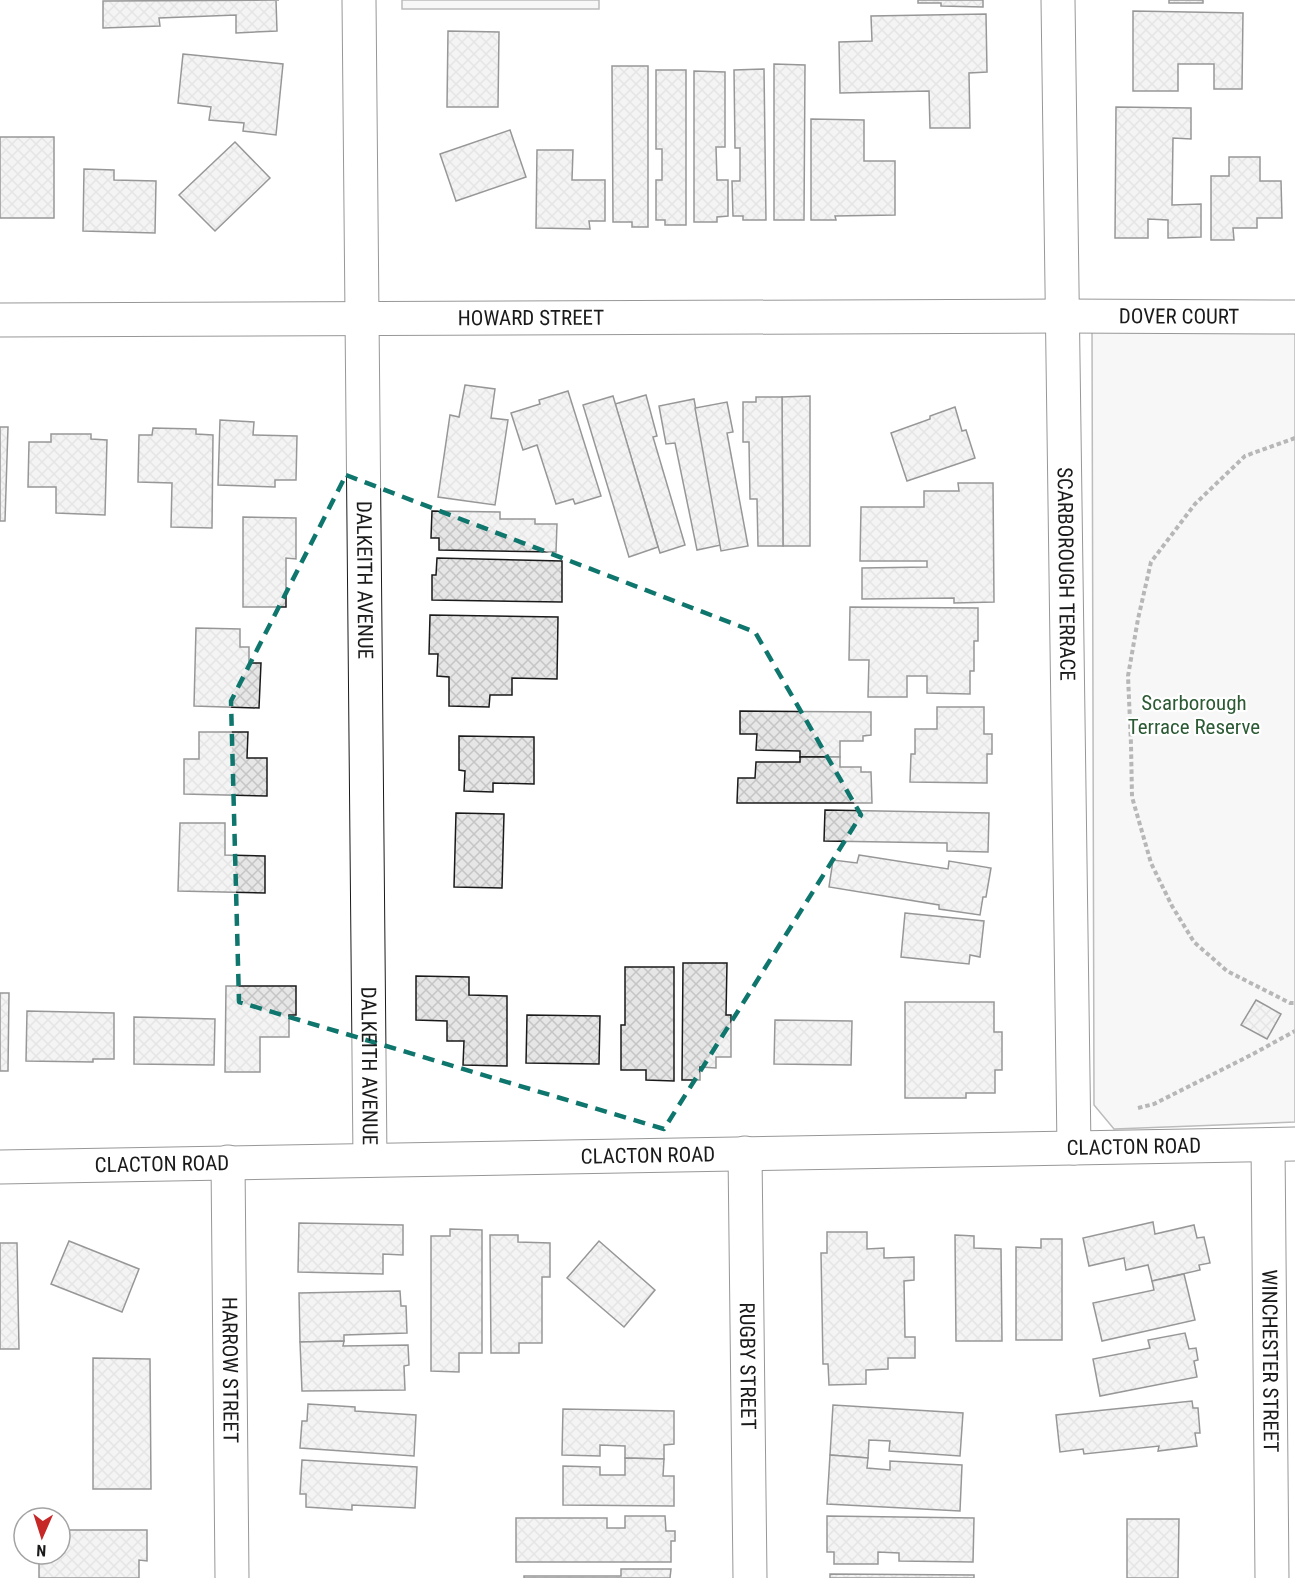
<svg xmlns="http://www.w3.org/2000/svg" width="1295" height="1578" viewBox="0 0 1295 1578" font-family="'Roboto Condensed',sans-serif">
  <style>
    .built { fill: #ededed; stroke: #6a6a6a; stroke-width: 1.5 }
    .building { fill: url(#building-cross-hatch); stroke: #1a1a1a; stroke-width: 1.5 }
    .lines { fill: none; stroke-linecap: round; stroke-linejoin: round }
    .street-casing { stroke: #1a1a1a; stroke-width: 35 }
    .path { stroke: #5f5f5f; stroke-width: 4; stroke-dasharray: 4.5 3; stroke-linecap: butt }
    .street { stroke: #fff; stroke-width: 33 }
    .marked { fill: none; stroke: #0f766e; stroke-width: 4.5; stroke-dasharray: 12 8; stroke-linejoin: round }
    .labels { text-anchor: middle; stroke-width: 4.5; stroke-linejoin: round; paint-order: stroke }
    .street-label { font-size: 21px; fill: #1a1a1a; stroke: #fff }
    .park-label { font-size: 21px; fill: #2b5a34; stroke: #fff }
  </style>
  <defs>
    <pattern id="building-cross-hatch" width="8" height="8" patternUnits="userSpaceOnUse" patternTransform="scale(1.5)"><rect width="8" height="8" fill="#e6e6e6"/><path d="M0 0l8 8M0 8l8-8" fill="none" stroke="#c5c5c5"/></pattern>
  </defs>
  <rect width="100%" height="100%" fill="#fff"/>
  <!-- built -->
  <g class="built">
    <rect x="402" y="0" width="197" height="9"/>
    <path d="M1092,325H1295V1122L1114,1129L1094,1105Z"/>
  </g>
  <!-- building -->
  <g class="building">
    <path d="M276,0L277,31L236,33V15L159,18L160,26L103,28V1L279,0Z"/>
    <path d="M918,0H983V7L941,6V3H918Z"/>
    <rect x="1169" y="0" width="34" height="3"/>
    <path d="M1133,11L1243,13L1242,89H1214V64H1178V91H1133Z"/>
    <path d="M986,14L987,72L969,73L970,128H930L929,91L840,93L839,42L872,41L871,16Z"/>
    <path d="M448,31L499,32L498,107H447Z"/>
    <path d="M183,54L283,64L276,135L243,131L244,123L209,120L211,107L178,103Z"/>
    <path d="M774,64L805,65L804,220H774Z"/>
    <path d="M612,66H648V227H632V222H613Z"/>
    <path d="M764,69L766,220H743V216H733L732,181H740V148H735L734,70Z"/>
    <path d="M656,70H686V225H665V220H656V180H662V149H656Z"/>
    <path d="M694,71L725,72V147H716L717,180H728V216L717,217V222H694Z"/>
    <path d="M1116,107L1191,108V139L1173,138L1172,205L1201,204V237L1168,238V220L1148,219V238H1115Z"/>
    <path d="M811,119L864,120V161H895V215L835,216L836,220H811Z"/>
    <path d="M510,130L526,177L456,201L440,154Z"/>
    <rect x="0" y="137" width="54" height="81"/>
    <path d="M235,142L270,178L215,231L179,195Z"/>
    <path d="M537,150H573L572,180H605V221H589L590,229L536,228Z"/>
    <path d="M1229,157H1260V181H1281L1282,218H1257V228H1233L1234,240H1211V176H1229Z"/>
    <path d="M84,169L114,170V180L156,181L155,233L83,231Z"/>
    <path d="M465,385L495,389L491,418L508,420L495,505L438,497L450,415L459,417Z"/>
    <path d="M568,391L601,496L575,504L573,499L556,504L537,445L523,450L511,413L540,404L539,400Z"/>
    <path d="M646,395L657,436L653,437L685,545L660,553L615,404Z"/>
    <path d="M613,396L658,547L629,557L583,405Z"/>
    <path d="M810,396V546H783L782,397Z"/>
    <path d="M756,397H782L783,546H758L757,499H750L749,442H743V402H756Z"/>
    <path d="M694,399L721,545L697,550L675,443L666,444L659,406Z"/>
    <path d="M727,402L733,432L727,433L748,546L721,551L695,408Z"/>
    <path d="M955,407L962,431L966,430L975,458L907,481L891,433L930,419V416Z"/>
    <path d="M220,420L254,422L253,435L297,436L296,480H275V487L218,485Z"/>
    <path d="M0,427H8L5,521H0Z"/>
    <path d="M153,428L196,429V434L213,435L212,528L171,527L172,483L138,482L139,435H152Z"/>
    <path d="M51,434H91V439L107,440L105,515L56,513V487H28L29,442H51Z"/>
    <path d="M958,483H993L994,602L954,603V598L862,599V568L927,567V561H860L861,507H924V491H959Z"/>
    <path d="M432,511L500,512V519H535V524H557L556,552L439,550V538H431Z"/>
    <path d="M243,517L296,518V559L286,558V607H243Z"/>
    <path d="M437,558L562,561V602L432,600V575H436Z"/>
    <path d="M850,607L978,608V641H974V671H970V694L927,693V676H907V697H868L869,660H849Z"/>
    <path d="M430,615L558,617L557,679L512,678V695H490L489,707L449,706V677L437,676L438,654H429Z"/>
    <path d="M196,628L240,629V647H249V663H261L259,708L194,706Z"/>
    <path d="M937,707H984V734H992V754H987V783L910,782L911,754H915V729H937Z"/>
    <path d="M740,711L871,712V735L863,736V741H840V757H800V751L756,750L757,734H740Z"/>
    <path d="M199,732H248L247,758H267V796L184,794V759H199Z"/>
    <path d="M459,736L534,737V784L493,783V792L464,791L465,771L459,770Z"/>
    <path d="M800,757H840V767H861V772H871L872,803H737L738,778H755L756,762H800Z"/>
    <path d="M825,810L989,813L988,852L947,851V843L824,841Z"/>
    <path d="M456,813L504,814L502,888L454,887Z"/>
    <path d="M180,823H225V855L265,856V893L178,891Z"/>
    <path d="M859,855L948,869L949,861L991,868L986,897H983L980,915L939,909V905L829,887L833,860L857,863Z"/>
    <path d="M905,913L984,921L980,957L970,955L969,964L901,957Z"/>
    <path d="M683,963H727L726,1015H731V1057H716V1068L700,1067V1080H682Z"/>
    <path d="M625,967H674V1081L646,1080V1070H621V1025H625Z"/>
    <path d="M416,976L469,977V995L507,996V1066L463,1065L464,1041H447V1021L416,1020Z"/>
    <path d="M226,986H296V1015H289V1037H260V1072H225Z"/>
    <path d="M0,993H9L8,1071H0Z"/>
    <path d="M1256,1000L1281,1014L1267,1039L1241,1025Z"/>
    <path d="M905,1002H994V1032H1002V1070H995V1093H966V1098H905Z"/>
    <path d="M27,1011L114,1013V1059H93V1062L26,1061Z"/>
    <path d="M527,1015L600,1016L599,1064L526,1063Z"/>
    <path d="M134,1017L215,1019L214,1065L134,1064Z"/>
    <path d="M775,1020L852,1021L851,1065L774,1064Z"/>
    <path d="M1153,1222L1155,1234L1194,1225L1197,1238L1204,1237L1210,1263L1199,1265L1200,1270L1152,1281L1148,1265L1126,1270L1124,1258L1089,1266L1083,1238Z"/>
    <path d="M299,1223L403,1225V1255L383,1254V1274L298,1272Z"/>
    <path d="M450,1229L482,1230V1353H459V1372L431,1371V1236H450Z"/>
    <path d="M827,1232H867V1249L884,1248V1258L914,1257V1280L904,1281L905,1337H915V1358H888V1369L866,1370V1384L829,1385L828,1364H823L821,1253H827Z"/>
    <path d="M490,1235H518V1242L550,1243V1277H542V1343H519V1353H491Z"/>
    <path d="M955,1235L974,1236V1248L1001,1249L1002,1341H956Z"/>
    <path d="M1041,1239H1062V1340H1016V1247L1041,1248Z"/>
    <path d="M69,1241L139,1269L122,1312L51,1284Z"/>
    <path d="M599,1241L655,1290L624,1327L567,1278Z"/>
    <path d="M0,1243H17L19,1349H0Z"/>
    <path d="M1184,1274L1195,1320L1102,1341L1093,1303L1154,1290L1152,1281Z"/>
    <path d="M400,1291L401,1306H406L407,1333L344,1335V1341L300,1342L299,1293Z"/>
    <path d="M1185,1333L1189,1349L1196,1348L1198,1360L1194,1361L1197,1377L1100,1396L1093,1359L1150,1348L1148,1340Z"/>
    <path d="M344,1341L343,1346L408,1345L409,1365L404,1366L405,1390L302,1391L300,1342Z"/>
    <path d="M93,1358L150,1359L151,1489H93Z"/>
    <path d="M1192,1401L1193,1408H1198L1200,1433H1195L1197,1446L1158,1451L1159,1446L1084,1454L1083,1449L1060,1452L1056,1415Z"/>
    <path d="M308,1404L355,1407V1411L416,1415L414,1456L300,1448L302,1421H307Z"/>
    <path d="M833,1405L963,1413L960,1456L889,1451L890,1441L869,1440L868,1458L830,1455Z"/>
    <path d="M563,1409L674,1411V1444L664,1445V1459L625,1458V1446L600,1445V1456L562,1455Z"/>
    <path d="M830,1455L868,1458L867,1468L890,1470V1461L962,1465L960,1511L827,1504Z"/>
    <path d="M625,1458L664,1459L663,1476H674V1506L563,1505V1466L600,1467V1475H625Z"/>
    <path d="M302,1460L417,1467L415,1508L352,1505V1510L306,1507V1494H300Z"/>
    <path d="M625,1516H665L666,1531H675V1541H671V1562H516V1518H607V1528H625Z"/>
    <path d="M827,1516L974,1518L973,1562L899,1561V1553L878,1552V1564H834V1552H827Z"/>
    <path d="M1127,1519H1179L1178,1578H1127Z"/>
    <path d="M60,1530H147V1561L139,1560V1578H39V1554H60Z"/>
    <path d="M621,1569H671L670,1578H524V1576H621Z"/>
    <path d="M830,1574L974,1575V1578H830Z"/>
  </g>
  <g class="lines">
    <defs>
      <g id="street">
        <path id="s1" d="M359,0L370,1160"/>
        <path id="s2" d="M1058,0L1074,1148"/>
        <path id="s3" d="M0,320L1062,316L1295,317"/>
        <path id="s4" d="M1268,1145L1272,1578"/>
        <path id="s5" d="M745,1153L750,1578"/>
        <path id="s6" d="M228,1162L232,1578"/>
        <path id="s7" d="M0,1167L1295,1144"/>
      </g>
    </defs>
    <!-- street casing -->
    <use href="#street" class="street-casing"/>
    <!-- path -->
    <g class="path">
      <path d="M1295,438L1245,456L1195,504L1151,562L1138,619L1128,676L1131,744L1132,797L1151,863L1172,906L1194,942L1227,971L1290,1003H1295"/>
      <path d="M1138,1108L1154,1104L1251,1055L1295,1031"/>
    </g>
    <!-- street -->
    <use href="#street" class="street"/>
  </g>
  <!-- marked area -->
  <path d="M0 0H1295V1578H0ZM346,475L755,632L861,815L664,1129L239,1002L231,701Z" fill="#fff" fill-opacity=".55" fill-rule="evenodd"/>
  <path class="marked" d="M346,475L755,632L861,815L664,1129L239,1002L231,701Z"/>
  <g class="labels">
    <!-- street labels -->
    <g class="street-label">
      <text dy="7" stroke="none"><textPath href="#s3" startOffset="1179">DOVER COURT</textPath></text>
      <text dy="7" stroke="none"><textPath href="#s3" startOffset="531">HOWARD STREET</textPath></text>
      <text dy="7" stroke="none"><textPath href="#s2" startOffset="574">SCARBOROUGH TERRACE</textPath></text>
      <text dy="7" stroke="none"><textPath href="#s1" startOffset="580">DALKEITH AVENUE</textPath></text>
      <text dy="7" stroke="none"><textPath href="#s1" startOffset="1066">DALKEITH AVENUE</textPath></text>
      <text dy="7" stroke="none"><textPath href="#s7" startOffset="1134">CLACTON ROAD</textPath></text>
      <text dy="7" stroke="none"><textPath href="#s7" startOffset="648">CLACTON ROAD</textPath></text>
      <text dy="7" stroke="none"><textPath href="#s7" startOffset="162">CLACTON ROAD</textPath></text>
      <text dy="7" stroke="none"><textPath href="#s4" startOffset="216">WINCHESTER STREET</textPath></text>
      <text dy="7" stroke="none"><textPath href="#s5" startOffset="213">RUGBY STREET</textPath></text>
      <text dy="7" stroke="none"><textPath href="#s6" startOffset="208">HARROW STREET</textPath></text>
    </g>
    <!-- park labels -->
    <g class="park-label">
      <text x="1194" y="710">Scarborough<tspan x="1194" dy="24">Terrace Reserve</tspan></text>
    </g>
  </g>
  <!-- north arrow -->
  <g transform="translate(42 1536) rotate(183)"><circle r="28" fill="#ffffff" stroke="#a3a3a3" stroke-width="1.5"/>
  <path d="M0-4.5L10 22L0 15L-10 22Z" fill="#c62828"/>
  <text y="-9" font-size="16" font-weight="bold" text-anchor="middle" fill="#1a1a1a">N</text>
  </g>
</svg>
